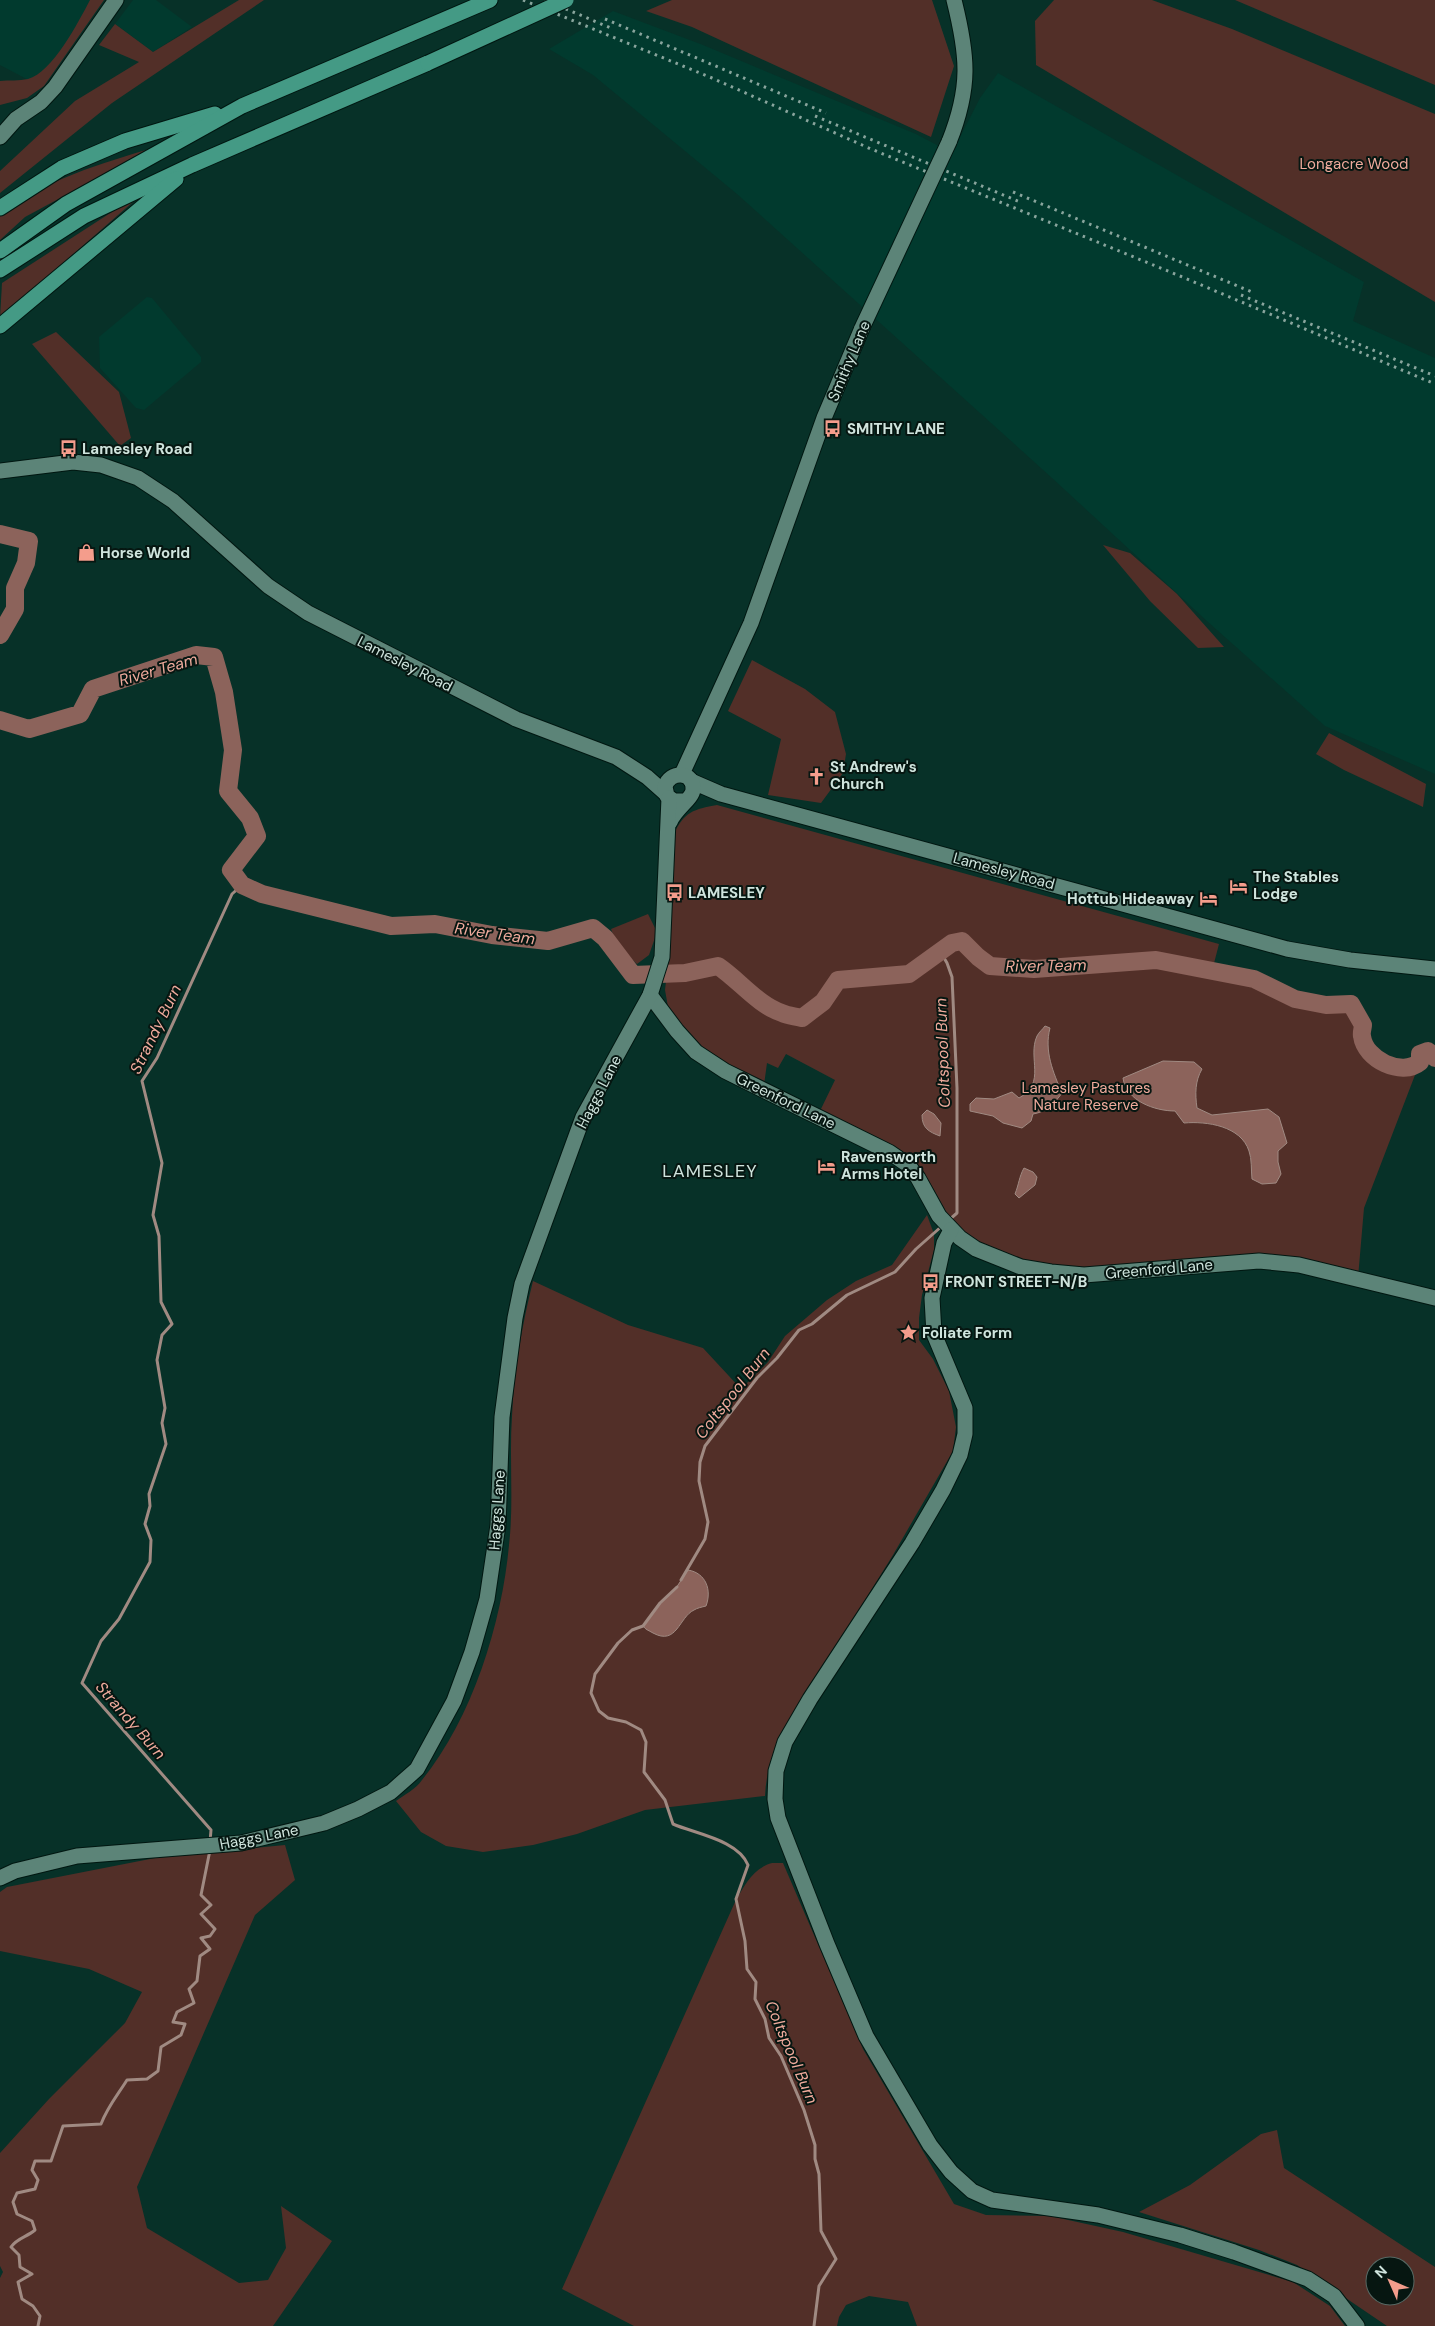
<svg xmlns="http://www.w3.org/2000/svg" width="1435" height="2326" viewBox="0 0 1435 2326" font-family="'DM Sans',sans-serif">
  <style>
    .built { fill: #013a2e }
    .green { fill: #522f28; fill-rule: evenodd }
    .water { fill: #8c635b; stroke: #a08a82 }
    .lines { fill: none; stroke-linecap: round; stroke-linejoin: round }
    .stream { stroke: #a08a82; stroke-width: 3 }
    .river { stroke: #8c635b; stroke-width: 18 }
    .tertiary-casing { stroke: #001711; stroke-width: 17 }
    .trunk-casing { stroke: #001711; stroke-width: 17 }
    .tertiary { stroke: #5c8478; stroke-width: 15 }
    .trunk { stroke: #449a85; stroke-width: 15 }
    .rail { stroke: #89a59d; stroke-width: 3; stroke-dasharray: 2.5 5; stroke-linecap: butt }
    .tertiary-bridge-casing { stroke: #001711; stroke-width: 17; stroke-linecap: butt }
    .trunk-bridge-casing { stroke: #001711; stroke-width: 17; stroke-linecap: butt }
    .tertiary-bridge { stroke: #5c8478; stroke-width: 15 }
    .trunk-bridge { stroke: #449a85; stroke-width: 15 }
    .labels { text-anchor: middle; stroke-width: 4; stroke-linejoin: round; paint-order: stroke }
    .park-label { font-size: 15px; fill: #efaa9c; stroke: #061611 }
    .street-label { font-size: 15px; fill: #cfe4dd; stroke: #061611 }
    .poi-label { font-size: 15px; font-weight: bold; fill: #cfe4dd; stroke: #061611; text-anchor: start }
    .water-label { font-size: 16px; font-style: italic; fill: #f0ab9d; stroke: #061611 }
    .quarter-label { font-size: 18px; letter-spacing: 1px; fill: #cfe4dd; stroke: #061611 }
  </style>
  <rect width="100%" height="100%" fill="#073128"/>
  <!-- built -->
  <g class="built">
    <path d="M0,0H98L40,86L0,65Z"/>
    <path d="M133,0H156L192,27L153,52L115,24Z"/>
    <path d="M613,11L703,45L916,134L952,153L980,98L998,73L1364,282L1353,321L1435,358V774L1325,726L1208,622L1052,478L737,194L593,75L549,49Z"/>
    <path d="M147,297L152,298L201,357V362L144,410L136,408L100,368L99,337Z"/>
  </g>
  <!-- green -->
  <g class="green">
    <path d="M90,0H104L44,86L27,98L0,105V81C9,80 19,81 28,79C52,73 79,21 90,0Z"/>
    <path d="M239,0H264L112,103L0,193V171L75,101L139,62L99,45L115,24L153,52Z"/>
    <path d="M672,0H932L954,66L931,137L692,27L646,11Z"/>
    <path d="M1054,0H1152L1232,29L1435,114V302L1036,65L1035,21Z"/>
    <path d="M1235,0H1435V85Z"/>
    <path d="M155,147L25,217L0,240V215C44,179 102,164 155,147Z"/>
    <path d="M149,188L0,318L2,283Z"/>
    <path d="M56,332L119,392L131,438L120,446L32,344Z"/>
    <path d="M1103,545L1130,553L1177,594L1224,647L1198,648L1150,601Z"/>
    <path d="M752,660L805,689L835,712L846,754L843,773L821,803L768,795L781,739L728,711Z"/>
    <path d="M1329,733L1426,784L1423,807L1344,770L1316,754Z"/>
    <path d="M717,805L1219,944L1212,971L1254,979L1295,999L1326,1005L1351,1004L1363,1025L1362,1036L1371,1055L1384,1063L1403,1069L1413,1068L1420,1062L1364,1208L1358,1278L1299,1265L1084,1275L1021,1267L951,1230C950,1216 944,1208 937,1195C910,1141 869,1136 820,1111L835,1080L786,1054L778,1068L767,1063L764,1085L697,1048L668,1007L665,990L668,964L674,834C684,812 694,809 717,805Z"/>
    <path d="M648,914L657,932L649,955L637,964L617,946L611,929Z"/>
    <path d="M927,1215L934,1234V1250L922,1295L919,1318V1340L933,1359L949,1391L956,1427L953,1451L893,1555L779,1738C771,1758 766,1775 765,1796L645,1810L577,1834L533,1845L483,1852L446,1846L421,1832L396,1801C404,1795 416,1789 422,1780C472,1719 502,1623 509,1545C514,1502 509,1459 512,1416C514,1371 522,1325 533,1281L628,1325L703,1348L741,1389L768,1362L785,1336L827,1300L856,1281L892,1265Z"/>
    <path d="M285,1845L295,1880L255,1915L137,2187L147,2228L239,2283L268,2280L286,2248L281,2206L332,2241L273,2326H0V2278L3,2272L0,2266V2153L49,2099L125,2023L142,1992L89,1969L0,1951V1892L7,1887L155,1858Z"/>
    <path d="M772,1863H783L863,2049L954,2204L986,2215L1050,2216L1123,2232L1293,2282L1330,2306L1345,2326H917L908,2302L869,2296L846,2305L839,2317L837,2326H634L562,2289L735,1902C744,1886 753,1868 772,1863Z"/>
    <path d="M1277,2130L1284,2168L1435,2267V2326H1387L1297,2265L1259,2250L1139,2212L1190,2185L1261,2134ZM1375,2266H1405V2296H1375Z"/>
  </g>
  <!-- water -->
  <g class="water">
    <path d="M1045,1026L1050,1028C1044,1051 1053,1072 1062,1093C1054,1104 1046,1112 1033,1114L1031,1121L1022,1128L1003,1123L993,1116L970,1111V1104L976,1098L994,1099L1012,1092L1019,1098C1047,1083 1027,1058 1037,1036C1039,1032 1043,1029 1045,1026Z"/>
    <path d="M1163,1061L1194,1062L1202,1069C1195,1081 1195,1094 1197,1108L1212,1115L1268,1109L1279,1117L1287,1143L1278,1151V1162L1281,1174L1276,1183L1262,1184L1252,1179C1251,1170 1252,1159 1249,1151C1241,1126 1207,1121 1184,1123L1175,1111C1155,1111 1126,1101 1123,1078Z"/>
    <path d="M927,1110L934,1114L941,1123L940,1136C929,1132 922,1128 922,1115Z"/>
    <path d="M1024,1168L1033,1172L1037,1177L1035,1185L1019,1198L1015,1194C1019,1184 1019,1177 1024,1168Z"/>
    <path d="M688,1570C706,1573 712,1590 706,1606C702,1607 697,1608 694,1610C679,1617 677,1646 653,1633C648,1630 646,1630 643,1626L660,1603L676,1588Z"/>
  </g>
  <g class="lines">
    <!-- stream -->
    <g class="stream">
      <path d="M940,951L947,963L952,977L957,1088V1213L949,1220"/>
      <path d="M681,1580L705,1539L708,1522L699,1481L700,1462L705,1446L757,1378L777,1358L799,1330L812,1324L847,1295L895,1272L916,1249L942,1226"/>
      <path d="M677,1587L660,1603L643,1626L632,1630L618,1643L595,1674L591,1693L599,1711L608,1718L626,1722L641,1730L646,1742L644,1772L665,1800L673,1824C696,1834 738,1840 748,1865L736,1899L745,1941L747,1969L756,1982L755,1999L765,2019L769,2038L781,2056L804,2110L815,2145V2159L819,2174L821,2231L836,2259L819,2286L814,2326"/>
      <path d="M210,1842L211,1830L82,1683L101,1641L119,1619L150,1562L151,1540L145,1524L150,1506L149,1494L166,1444L162,1423L165,1408L157,1360L162,1335L172,1324L161,1302L159,1236L153,1215L162,1163L142,1081L157,1058L232,894L242,885"/>
      <path d="M38,2326L40,2316L33,2306L22,2299L18,2282L32,2274L20,2267L19,2255L11,2247C17,2238 27,2237 35,2230L32,2221L17,2214L13,2202L17,2193L35,2189L38,2180L32,2170L35,2161H51L63,2126L101,2124C108,2106 117,2096 127,2080L147,2079L158,2071L161,2047L181,2035L185,2024L173,2022L177,2012L194,2003L189,1989L197,1981L200,1956L210,1949L201,1938L210,1936L215,1929L201,1914L211,1905L201,1895L210,1850"/>
    </g>
    <!-- river -->
    <g class="river">
      <path d="M0,534L29,541L26,563L15,588V609L0,635"/>
      <path d="M0,720L29,729L80,714L93,689L196,655L214,657L224,692L233,750L228,791L250,818L257,836L231,870L242,885L262,894L391,926L435,924L492,935L548,941L593,928L605,938L633,975L685,973L718,966C740,981 758,1005 782,1013C788,1016 795,1016 802,1018L823,1002L838,980L909,974L952,943L962,941L978,957L990,966L1034,969L1156,960L1254,979L1295,999L1326,1005L1351,1004L1363,1025C1363,1028 1361,1033 1362,1036C1365,1060 1402,1077 1420,1062V1054L1428,1051L1435,1058"/>
    </g>
    <defs>
      <g id="tertiary">
        <path d="M0,137L16,119L41,102L55,87L116,0"/>
        <path d="M949,142C971,87 968,56 954,0"/>
        <path d="M0,471L73,462L101,465L138,478L173,501L268,586L308,613L516,719L616,757L647,777L665,793"/>
        <path d="M682,774L751,623L824,418L862,328"/>
        <path d="M691,781L721,794L1287,949L1350,960L1435,969"/>
        <path d="M670,822C675,809 692,799 693,790C695,771 669,770 665,787L667,796L674,801H685"/>
        <path d="M650,995L677,1031L696,1052L725,1071L889,1152L908,1165L918,1178L939,1216L960,1238L976,1249L1021,1267L1051,1272L1084,1275L1259,1261L1299,1265L1435,1298"/>
        <path d="M951,1230L944,1243L932,1298L934,1334L965,1408V1434L960,1455L943,1490L912,1543L810,1699L785,1742L776,1771L775,1799L778,1818L827,1944L866,2036L930,2145L951,2172L972,2191L992,2200L1098,2215L1180,2235L1234,2252L1308,2279L1334,2296L1357,2326"/>
        <path d="M0,1878L15,1871L77,1856L241,1843L324,1823L358,1809L391,1792L417,1769L454,1701L472,1652L487,1599L498,1525L502,1417L515,1318L522,1284L583,1117L650,995L662,957L669,798"/>
      </g>
      <g id="trunk">
        <path d="M0,208L62,168L125,141L215,114"/>
        <path d="M0,251L66,204L242,106L490,0"/>
        <path d="M0,270L84,216L192,165L428,63"/>
        <path d="M0,326L176,179"/>
      </g>
    </defs>
    <!-- tertiary casing -->
    <use href="#tertiary" class="tertiary-casing"/>
    <!-- trunk casing -->
    <use href="#trunk" class="trunk-casing"/>
    <!-- tertiary -->
    <use href="#tertiary" class="tertiary"/>
    <!-- trunk -->
    <use href="#trunk" class="trunk"/>
    <!-- rail -->
    <g class="rail">
      <path d="M523,0L712,78L871,149L1180,276L1435,384"/>
      <path d="M545,0L613,29"/>
      <path d="M605,19L826,113"/>
      <path d="M815,116L1020,202"/>
      <path d="M1013,192L1252,292"/>
      <path d="M1241,295L1435,376"/>
    </g>
    <defs>
      <path id="tertiary-bridge" d="M862,328L949,142"/>
      <path id="trunk-bridge" d="M428,63L566,0"/>
    </defs>
    <!-- tertiary-bridge casing -->
    <use href="#tertiary-bridge" class="tertiary-bridge-casing"/>
    <!-- trunk-bridge casing -->
    <use href="#trunk-bridge" class="trunk-bridge-casing"/>
    <!-- tertiary-bridge -->
    <use href="#tertiary-bridge" class="tertiary-bridge"/>
    <!-- trunk-bridge -->
    <use href="#trunk-bridge" class="trunk-bridge"/>
  </g>
  <!-- icons -->
  <defs>
    <symbol id="bus-bare" viewBox="-9 -9 18 18"><path d="M-5-6H5V4H4V6H2V4H-2V6H-4V4H-5ZM-3.5-4V0h7V-4ZM-3.5 1.2v1.5H-2V1.2ZM2 1.2v1.5H3.5V1.2Z" fill="#f49d8c" stroke="#061611" stroke-width="2.5" paint-order="stroke"/></symbol>
    <symbol id="shop-bare" viewBox="-9 -9 18 18"><path d="M-5-2.5h2.3a2.7 3.5 0 0 1 5.4 0H5L5.5 6h-11ZM-1.5-2.5h3a1.5 2.3 0 0 0-3 0Z" fill="#f49d8c" stroke="#061611" stroke-width="2.5" paint-order="stroke"/></symbol>
    <symbol id="church-bare" viewBox="-9 -9 18 18"><path d="M-1.2-6h2.4v3.5h3.3v2.4h-3.3V6h-2.4V-.1h-3.3v-2.4h3.3Z" fill="#f49d8c" stroke="#061611" stroke-width="2.5" paint-order="stroke"/></symbol>
    <symbol id="hotel-bare" viewBox="-9 -9 18 18"><path d="M-6-4.5h1.5V1H6V5H4.5V3h-9V5H-6ZM-4 0a1.8 1.8 0 1 1 3.6 0ZM.5 0V-2.5h3Q6-2.5 6 0Z" fill="#f49d8c" stroke="#061611" stroke-width="2.5" paint-order="stroke"/></symbol>
    <symbol id="sight-bare" viewBox="-9 -9 18 18"><path d="M0-6L1.8-2.2L6-1.7L2.9 1.2L3.7 5.4L0 3.3L-3.7 5.4L-2.9 1.2L-6-1.7L-1.8-2.2Z" fill="#f49d8c" stroke="#061611" stroke-width="2.5" paint-order="stroke"/></symbol>
  </defs>
  <g fill-rule="evenodd">
    <use href="#bus-bare" x="820" y="416" width="25" height="25"/>
    <use href="#bus-bare" x="56" y="436" width="25" height="25"/>
    <use href="#shop-bare" x="74" y="540" width="25" height="25"/>
    <use href="#church-bare" x="804" y="764" width="25" height="25"/>
    <use href="#hotel-bare" x="1226" y="874" width="25" height="25"/>
    <use href="#bus-bare" x="662" y="880" width="25" height="25"/>
    <use href="#hotel-bare" x="1196" y="886" width="25" height="25"/>
    <use href="#hotel-bare" x="814" y="1154" width="25" height="25"/>
    <use href="#bus-bare" x="918" y="1270" width="25" height="25"/>
    <use href="#sight-bare" x="896" y="1320" width="25" height="25"/>
  </g>
  <g class="labels">
    <!-- park labels -->
    <g class="park-label">
      <text x="1354" y="169">Longacre Wood</text>
      <text x="1086" y="1093">Lamesley Pastures<tspan x="1086" dy="17">Nature Reserve</tspan></text>
    </g>
    <!-- street labels -->
    <g class="street-label">
      <text transform="translate(849 361) rotate(-67)" y="5">Smithy Lane</text>
      <text transform="translate(405 664) rotate(27)" y="5">Lamesley Road</text>
      <text transform="translate(1004 871) rotate(15)" y="5">Lamesley Road</text>
      <text transform="translate(599 1092) rotate(-63)" y="5">Haggs Lane</text>
      <text transform="translate(786 1101) rotate(26)" y="5">Greenford Lane</text>
      <text transform="translate(1159 1269) rotate(-5)" y="5">Greenford Lane</text>
      <text transform="translate(497 1510) rotate(-86)" y="5">Haggs Lane</text>
      <text transform="translate(259 1837) rotate(-11)" y="5">Haggs Lane</text>
    </g>
    <!-- poi labels -->
    <g class="poi-label">
      <text x="847" y="434">SMITHY LANE</text>
      <text x="82" y="454">Lamesley Road</text>
      <text x="100" y="558">Horse World</text>
      <text x="830" y="772">St Andrew's<tspan x="830" dy="17">Church</tspan></text>
      <text x="1253" y="882">The Stables<tspan x="1253" dy="17">Lodge</tspan></text>
      <text x="688" y="898">LAMESLEY</text>
      <text x="1194" y="904" text-anchor="end">Hottub Hideaway</text>
      <text x="841" y="1162">Ravensworth<tspan x="841" dy="17">Arms Hotel</tspan></text>
      <text x="945" y="1287">FRONT STREET-N/B</text>
      <text x="922" y="1338">Foliate Form</text>
    </g>
    <!-- water labels -->
    <g class="water-label">
      <text transform="translate(158 669) rotate(-16)" y="6">River Team</text>
      <text transform="translate(495 933) rotate(8)" y="6">River Team</text>
      <text transform="translate(1046 965) rotate(-1)" y="6">River Team</text>
      <text transform="translate(155 1029) rotate(-64)" y="6">Strandy Burn</text>
      <text transform="translate(942 1053) rotate(-92)" y="6">Coltspool Burn</text>
      <text transform="translate(732 1393) rotate(-52)" y="6">Coltspool Burn</text>
      <text transform="translate(131 1720) rotate(49)" y="6">Strandy Burn</text>
      <text transform="translate(792 2052) rotate(67)" y="6">Coltspool Burn</text>
    </g>
    <!-- quarter labels -->
    <g class="quarter-label">
      <text x="710" y="1177">LAMESLEY</text>
    </g>
  </g>
  <!-- north arrow -->
  <g transform="translate(1390 2281) rotate(315)"><circle r="24" fill="#061611" stroke="#566863"/>
  <path d="M0-4L9 19L0 12L-9 19Z" fill="#f49d8c"/>
  <text y="-8" font-size="14" font-weight="bold" text-anchor="middle" fill="#cfe4dd">N</text>
  </g>
</svg>
